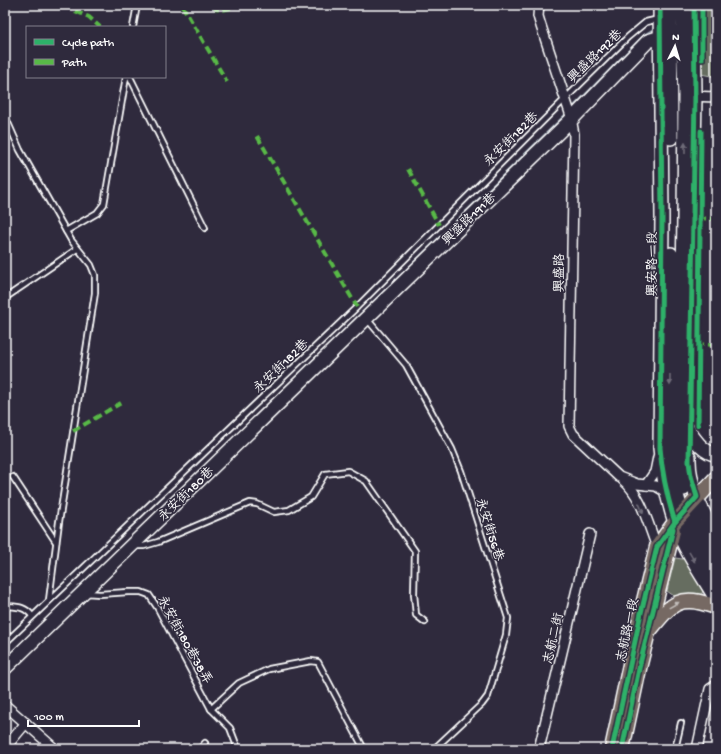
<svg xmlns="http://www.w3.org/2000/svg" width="721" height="754" viewBox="0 0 721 754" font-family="'Gochi Hand','LXGW WenKai TC',sans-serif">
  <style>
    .green { fill: #666d60; stroke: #b2b6b0 }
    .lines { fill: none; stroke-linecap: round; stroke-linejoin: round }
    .stream { stroke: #96a4b0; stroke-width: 2 }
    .lane-casing { stroke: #fff; stroke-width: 8 }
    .street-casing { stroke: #fff; stroke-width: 12 }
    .secondary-casing { stroke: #fff; stroke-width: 16 }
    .primary-casing { stroke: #fff; stroke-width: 17 }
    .lane { stroke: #2f2a3d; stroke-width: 4.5 }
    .street { stroke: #2f2a3d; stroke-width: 9 }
    .secondary { stroke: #2f2a3d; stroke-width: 13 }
    .primary { stroke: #766964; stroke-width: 14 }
    .quiet { stroke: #58b947; stroke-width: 4; stroke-dasharray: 8 4; stroke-linecap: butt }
    .cycleway-casing { stroke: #2f2a3d; stroke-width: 8 }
    .cycleway { stroke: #2db169; stroke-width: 5 }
    .oneway { fill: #6d6a77 }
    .oneway2 { fill: #c1bcb9 }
    .labels { text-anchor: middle; stroke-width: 3; stroke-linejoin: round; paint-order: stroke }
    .street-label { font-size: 13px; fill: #fff; stroke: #2f2a3d }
  </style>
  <rect width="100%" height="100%" fill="#2f2a3d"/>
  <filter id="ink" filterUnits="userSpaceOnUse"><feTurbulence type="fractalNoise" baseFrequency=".025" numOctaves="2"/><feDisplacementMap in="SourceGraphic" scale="8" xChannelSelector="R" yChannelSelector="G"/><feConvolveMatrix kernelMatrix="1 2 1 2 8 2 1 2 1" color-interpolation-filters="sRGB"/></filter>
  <g filter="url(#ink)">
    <!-- green -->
    <g class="green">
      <path d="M702,5H716V77L701,74Z"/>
      <path d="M675,558L690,560L704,588L701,596L690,594L674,596L667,591Z"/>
    </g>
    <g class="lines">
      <!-- stream -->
      <g class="stream">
        <path d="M572,108L644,35L655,28"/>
        <path d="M260,412L566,114"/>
      </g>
      <defs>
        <g id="lane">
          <path d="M133,27L137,5"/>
          <path d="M130,77L205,228"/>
          <path d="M5,116L20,150L71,240L91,265L95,275V293L59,522L49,600"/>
          <path d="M66,231L97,213L104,204L126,77"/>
          <path d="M5,298L77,249"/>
          <path d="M367,319L406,365L452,449L461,471L508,618L506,635L488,696L482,704L434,749"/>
          <path d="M13,477L56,542"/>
          <path d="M135,546H144L158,542L250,503L257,504L274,512L289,510L311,497L325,474L348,471L366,481L415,551L414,594L416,615L425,622"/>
          <path d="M85,593L100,594L128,592H141L149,595L157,607L211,709L239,683L269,669L311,661L318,662L364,749"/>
          <path d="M5,606C17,607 25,606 32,616"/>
          <path d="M5,643L357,307L565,99L628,37L646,22L659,19"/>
          <path d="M211,709L230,728L238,749"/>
          <path d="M200,749L205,743"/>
          <path d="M675,749L681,723"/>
        </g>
        <g id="street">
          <path d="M539,5L538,16L541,26L570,113L574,134L569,426L573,434L619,477L637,484L656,486L666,492"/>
          <path d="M689,96L716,97"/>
          <path d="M623,480C642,496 648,525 657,547"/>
          <path d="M646,485L655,472L658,457"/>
          <path d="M5,705L55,749"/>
          <path d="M5,748L26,723"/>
          <path d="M539,749L590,534"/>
          <path d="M697,749L710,689L716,685"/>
        </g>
        <g id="secondary">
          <path d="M660,5L662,218L660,448C663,479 669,511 682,540C691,560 705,580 716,599"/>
          <path d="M670,5L671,138"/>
          <path d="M682,5L685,96L684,218L680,451L684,489"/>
          <path d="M693,206L695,96L694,5"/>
          <path d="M671,254L670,457C674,484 679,510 691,535C698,550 708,564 716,578"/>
          <path d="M681,421C691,432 700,453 716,454"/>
          <path d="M689,457C688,485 703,513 716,536"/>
          <path d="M691,513L695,523L716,558"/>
          <path d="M5,668L572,119L648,41L671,34L695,31"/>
        </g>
        <g id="primary">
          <path d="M649,631C672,603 679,593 716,607"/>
          <path d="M612,749L641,613L657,547L675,522L716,478"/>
          <path d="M622,749L640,664L673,531"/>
        </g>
      </defs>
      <!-- lane casing -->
      <use href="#lane" class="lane-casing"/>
      <!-- street casing -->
      <use href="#street" class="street-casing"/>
      <!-- secondary casing -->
      <use href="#secondary" class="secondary-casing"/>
      <!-- primary casing -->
      <use href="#primary" class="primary-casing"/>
      <!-- lane -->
      <use href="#lane" class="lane"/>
      <!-- street -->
      <use href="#street" class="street"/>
      <!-- secondary -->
      <use href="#secondary" class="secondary"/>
      <!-- primary -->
      <use href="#primary" class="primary"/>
      <!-- quiet -->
      <g class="quiet">
        <path d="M182,5L227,82"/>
        <path d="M213,5L216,9L222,10L235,7"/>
        <path d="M75,11L89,17L100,27"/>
        <path d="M257,136L357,307"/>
        <path d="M408,169L439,225"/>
        <path d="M698,218L716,219"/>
        <path d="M696,344L716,345"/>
        <path d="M73,431L121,403"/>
      </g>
      <defs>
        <g id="cycleway">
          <path d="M660,5L662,218L660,448C662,473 667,497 675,522"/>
          <path d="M702,59V5"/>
          <path d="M698,425L701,131"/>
          <path d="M612,749L641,613L657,547L675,522L697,497L691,476L689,462L695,96L694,5"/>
          <path d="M622,749L640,664L673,529"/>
        </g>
      </defs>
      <!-- cycleway casing -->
      <use href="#cycleway" class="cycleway-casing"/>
      <!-- cycleway -->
      <use href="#cycleway" class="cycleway"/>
    </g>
    <!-- one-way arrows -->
    <defs><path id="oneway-solid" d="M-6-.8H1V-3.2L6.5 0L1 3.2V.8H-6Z"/></defs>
    <g class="oneway">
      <use href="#oneway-solid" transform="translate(685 148) rotate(-90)"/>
      <use href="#oneway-solid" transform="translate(670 380) rotate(90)"/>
      <use href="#oneway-solid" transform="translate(641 508) rotate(66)"/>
      <use href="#oneway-solid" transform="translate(692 557) rotate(60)"/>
    </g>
    <use class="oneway2" href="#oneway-solid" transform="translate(674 605) rotate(-29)"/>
  </g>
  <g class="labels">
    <!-- street labels -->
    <g class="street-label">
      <text transform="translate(594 55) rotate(-44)" y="5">興盛路192巷</text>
      <text transform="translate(510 138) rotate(-45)" y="5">永安街182巷</text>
      <text transform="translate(468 218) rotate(-44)" y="5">興盛路191巷</text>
      <text transform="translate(651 264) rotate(-90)" y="5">興安路一段</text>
      <text transform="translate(558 273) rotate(-89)" y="5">興盛路</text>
      <text transform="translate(280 365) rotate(-44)" y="5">永安街182巷</text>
      <text transform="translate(185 493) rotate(-44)" y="5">永安街180巷</text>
      <text transform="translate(491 529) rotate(72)" y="5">永安街56巷</text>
      <text transform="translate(626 630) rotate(-78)" y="5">志航路一段</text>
      <text transform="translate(552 638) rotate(-77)" y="5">志航二街</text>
      <text transform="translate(186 639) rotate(61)" y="5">永安街180巷38弄</text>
    </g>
  </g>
  <!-- margin -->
  <rect width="721" height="754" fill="none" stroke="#2f2a3d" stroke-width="20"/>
  <rect x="10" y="10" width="701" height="734" fill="none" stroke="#fff" stroke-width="1.5" filter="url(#ink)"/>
  <!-- legend -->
  <rect x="26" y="26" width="140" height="52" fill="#2f2a3d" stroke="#827f8b"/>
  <rect x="34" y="39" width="20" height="6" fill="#2db169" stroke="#827f8b"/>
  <text x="62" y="46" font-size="12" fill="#ffffff">Cycle path</text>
  <rect x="34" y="59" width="20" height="6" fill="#58b947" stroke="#827f8b"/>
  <text x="62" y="66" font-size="12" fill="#ffffff">Path</text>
  <!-- north arrow -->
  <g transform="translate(675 46) rotate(5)" stroke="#2f2a3d" stroke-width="3" paint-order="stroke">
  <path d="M0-3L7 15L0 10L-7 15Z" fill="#ffffff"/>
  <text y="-6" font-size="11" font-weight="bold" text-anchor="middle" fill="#ffffff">N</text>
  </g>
  <!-- scale -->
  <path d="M28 720v6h111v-6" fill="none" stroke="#ffffff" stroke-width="2"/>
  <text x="34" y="720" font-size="12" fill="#ffffff" stroke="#2f2a3d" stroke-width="3" paint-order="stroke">100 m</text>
</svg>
